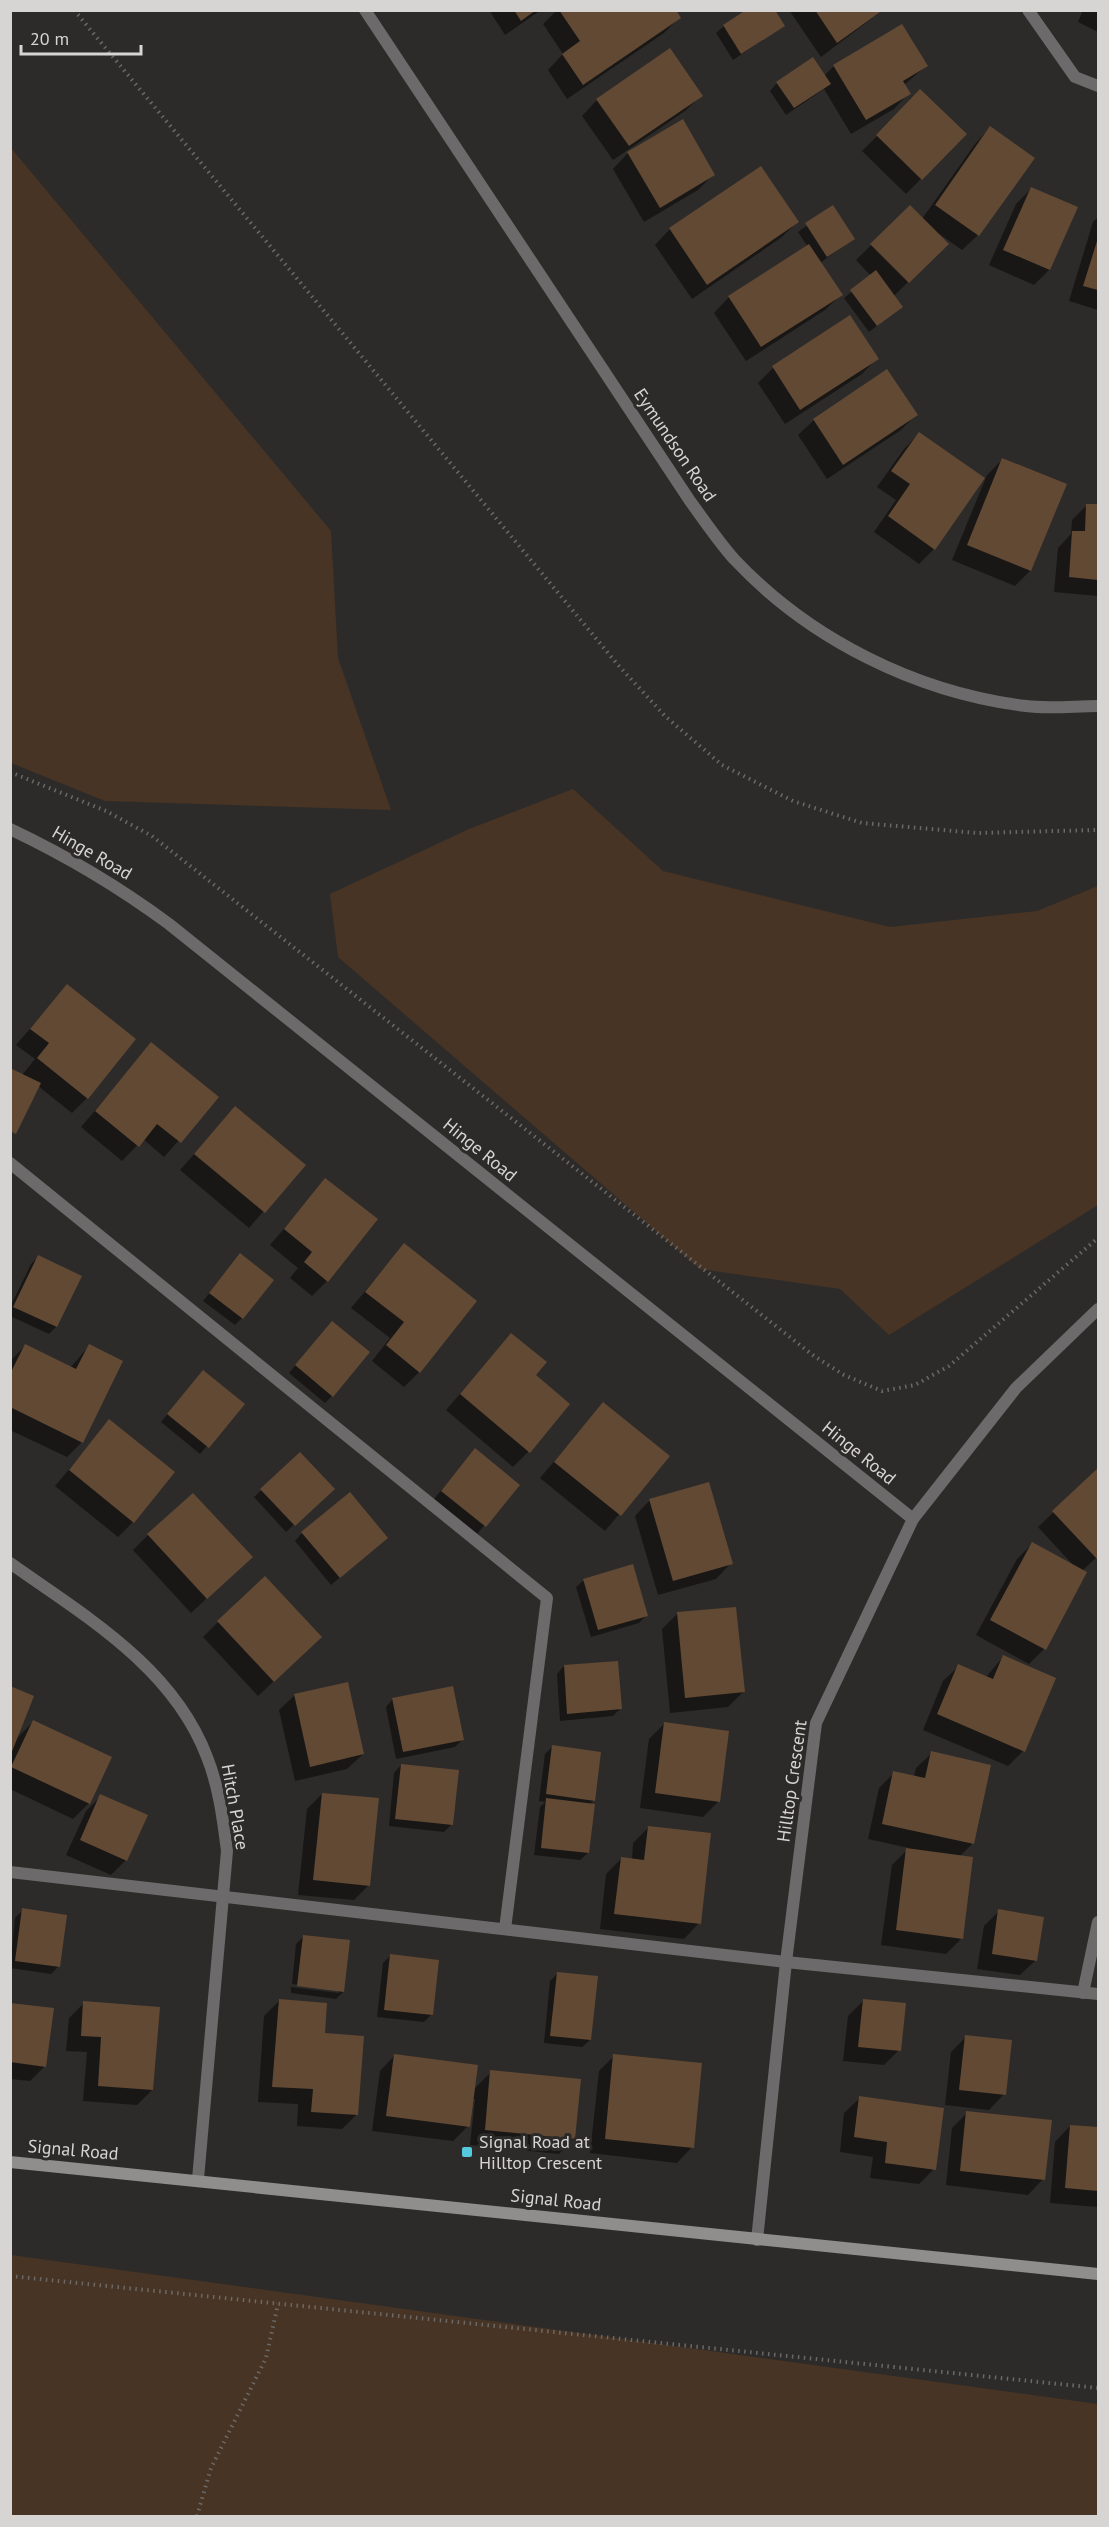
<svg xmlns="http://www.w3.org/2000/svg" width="1109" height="2527" viewBox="0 0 1109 2527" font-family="'PT Sans',sans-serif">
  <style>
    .green { fill: #473424 }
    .shadow { fill: #0007 }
    .building { fill: #624934 }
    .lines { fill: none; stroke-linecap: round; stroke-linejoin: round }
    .path { stroke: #6b6967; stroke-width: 4; stroke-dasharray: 1.5 4.5; stroke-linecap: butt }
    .lane { stroke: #6c6a6a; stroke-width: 12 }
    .street { stroke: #6c6a6a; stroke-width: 12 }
    .secondary { stroke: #908e8d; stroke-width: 12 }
    .poi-dot { fill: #55cadf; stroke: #2d2b29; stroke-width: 2 }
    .labels { text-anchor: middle; stroke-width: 6; stroke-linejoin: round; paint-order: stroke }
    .street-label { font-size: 18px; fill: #d7d5d4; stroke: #2d2b29 }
    .poi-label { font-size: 18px; fill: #d7d5d4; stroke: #2d2b29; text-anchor: start }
  </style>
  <rect width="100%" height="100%" fill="#2d2b29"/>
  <!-- green -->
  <g class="green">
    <path d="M11,148L331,531L338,658L391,810L105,801L11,763Z"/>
    <path d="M573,789L663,871L890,927L1037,911L1098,886V1205L889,1335L840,1289L700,1269L338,957L330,894L469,829Z"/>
    <path d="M11,2255L1098,2404V2516H11Z"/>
  </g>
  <!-- shadow -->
  <g class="shadow">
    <path d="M489,10H541L505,35Z"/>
    <path d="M557,10H674L679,18L664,33L567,99L548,70L563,54L543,24Z"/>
    <path d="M789,10H883L821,57Z"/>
    <path d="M1083,10H1098V32L1078,22Z"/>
    <path d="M724,26H783L733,60L716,33Z"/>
    <path d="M834,66H926L904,85L909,93L894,109L851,134L824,89L786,115L770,91L777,83L824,76Z"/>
    <path d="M921,92L965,134L906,194L862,151Z"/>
    <path d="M701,96L685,111L613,160L582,116L597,100Z"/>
    <path d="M990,128L1032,158L978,235L962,250L938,233L946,244L893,297L901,307L869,332L844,298L871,276L856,260L910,207L922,219L975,144Z"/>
    <path d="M628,153L713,175L698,190L644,222L613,169Z"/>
    <path d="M1031,189L1076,208L1049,270L1034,285L989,265L1016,204Z"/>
    <path d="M833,207L853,239L820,263L841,295L825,310L746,361L714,313L729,297L808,247L798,232Z"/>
    <path d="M1098,217V310L1069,301L1093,222Z"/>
    <path d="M797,222L782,237L692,299L655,245L670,229Z"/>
    <path d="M850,317L877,358L862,374L785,424L758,383L773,368Z"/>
    <path d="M887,371L916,415L901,430L827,479L798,435L814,420Z"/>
    <path d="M919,434L934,549L919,564L874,532L896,500L877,487L904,449Z"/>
    <path d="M1002,460L1030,571L1015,586L952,560L987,475Z"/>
    <path d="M1087,505L1098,506V596L1054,592L1058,548L1071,534L1072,520Z"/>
    <path d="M67,986L87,1098L72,1113L38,1086L10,1137V1070L22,1075L35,1059L16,1045Z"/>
    <path d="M151,1044L217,1097L164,1157L143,1139L122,1161L81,1127Z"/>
    <path d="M235,1108L303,1165L249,1228L180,1170Z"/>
    <path d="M326,1180L327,1281L312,1296L290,1278L298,1268L270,1245Z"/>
    <path d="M404,1245L419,1372L404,1387L372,1361L390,1338L351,1308Z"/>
    <path d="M240,1255L242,1318L235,1325L203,1301Z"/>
    <path d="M38,1257L56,1327L49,1334L10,1316V1307L31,1264Z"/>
    <path d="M325,1330L332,1396L325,1403L289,1373Z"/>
    <path d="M511,1335L534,1375L528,1452L513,1467L446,1410Z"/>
    <path d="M25,1346L70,1368L89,1346L82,1442L67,1457L10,1430V1361Z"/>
    <path d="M196,1380L243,1404L200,1454L161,1422Z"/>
    <path d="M603,1404L668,1456L605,1531L540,1478Z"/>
    <path d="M110,1421L133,1522L118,1537L55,1486Z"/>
    <path d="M300,1454L332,1489L286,1532L254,1497Z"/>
    <path d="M468,1458L518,1485L477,1534L434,1499Z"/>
    <path d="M1098,1470V1556L1082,1571L1044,1649L1029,1664L976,1635L1017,1559L1032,1544L1074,1566L1038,1527Z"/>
    <path d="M650,1500L731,1563L716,1579L658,1595L635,1516Z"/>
    <path d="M302,1533L379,1545L331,1585L295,1541Z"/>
    <path d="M148,1535L235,1572L191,1613L133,1550Z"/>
    <path d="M584,1580L647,1615L639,1623L591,1637L576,1587Z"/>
    <path d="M677,1614L744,1691L728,1707L670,1713L662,1629Z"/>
    <path d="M218,1622L305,1652L258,1696L203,1637Z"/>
    <path d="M1003,1657L1023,1751L1008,1766L923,1730L943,1681L959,1666L986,1677Z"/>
    <path d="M564,1666L620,1709L613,1716L560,1721L557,1674Z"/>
    <path d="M10,1688L14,1741L33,1722L110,1758L88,1804L73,1819L10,1789Z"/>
    <path d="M295,1695L363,1754L347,1769L295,1781L279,1710Z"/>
    <path d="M393,1699L463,1739L455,1747L396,1759L386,1707Z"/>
    <path d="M664,1724L718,1802L703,1817L640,1808L649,1739Z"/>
    <path d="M552,1747L594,1800L589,1805L588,1853L580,1860L534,1855L540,1807L545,1802L539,1801L545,1754Z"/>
    <path d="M932,1753L973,1843L959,1857L961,1939L946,1954L881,1945L892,1865L909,1848L868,1839L879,1788L894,1773L914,1777L916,1768Z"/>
    <path d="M401,1765L452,1824L444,1832L389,1826L394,1773Z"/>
    <path d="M322,1794L369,1885L354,1900L298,1895L307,1809Z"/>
    <path d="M101,1796L126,1860L111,1875L66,1855L86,1811Z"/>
    <path d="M649,1827L699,1923L684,1939L600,1929L606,1874L621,1859L632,1860L633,1843Z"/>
    <path d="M23,1910L59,1966L51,1974L10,1968L15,1918Z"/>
    <path d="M999,1911L1036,1960L1020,1975L977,1969L984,1926Z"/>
    <path d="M303,1937L343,1992L336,1999L291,1993V1987L339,1993V1990L292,1984L296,1944Z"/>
    <path d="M390,1956L431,2015L424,2022L377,2017L383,1963Z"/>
    <path d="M558,1973L590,2040L582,2047L544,2043L550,1981Z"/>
    <path d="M279,2001L323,2035L357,2114L342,2129L297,2126L298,2104L258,2102L264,2016Z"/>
    <path d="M863,2001L899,2050L884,2065L843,2061L848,2016Z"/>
    <path d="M84,2003L152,2090L137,2105L83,2101L87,2052L66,2051L69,2018Z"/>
    <path d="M10,2004L45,2066L30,2081L10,2079Z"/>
    <path d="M966,2037L1004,2094L989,2110L945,2105L951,2052Z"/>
    <path d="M395,2055L473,2090L491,2072L574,2138L559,2154L470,2145L475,2099H472L468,2126L453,2141L372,2131L380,2071Z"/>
    <path d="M614,2056L692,2147L677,2163L590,2153L599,2071Z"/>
    <path d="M860,2098L934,2169L919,2184L870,2178L873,2157L840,2152L844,2113Z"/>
    <path d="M967,2113L1043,2179L1028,2195L946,2185L952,2128Z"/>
    <path d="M1070,2126L1098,2129V2207L1050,2203L1055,2142Z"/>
  </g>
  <!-- building -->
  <g class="building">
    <path d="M514,10H536L521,21Z"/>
    <path d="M559,10H676L681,18L583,85L562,54L580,41Z"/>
    <path d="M746,10H775L785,26L741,54L723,25Z"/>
    <path d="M815,10H883L837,43Z"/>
    <path d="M902,24L928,66L903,81L911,94L866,120L833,65Z"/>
    <path d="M670,48L703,96L629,146L596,99Z"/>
    <path d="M813,57L831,84L794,108L776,82Z"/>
    <path d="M920,89L967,134L922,180L876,135Z"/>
    <path d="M683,119L715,175L660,208L627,152Z"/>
    <path d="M990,126L1035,158L979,236L935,205Z"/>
    <path d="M761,166L799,222L707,285L669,228Z"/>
    <path d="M1031,187L1078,207L1050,270L1003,250Z"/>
    <path d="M833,205L855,239L827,257L805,223Z"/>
    <path d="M910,205L949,244L909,283L870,244Z"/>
    <path d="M1098,238V290L1083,286Z"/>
    <path d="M809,244L843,295L761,347L728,296Z"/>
    <path d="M876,270L903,307L877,326L850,290Z"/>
    <path d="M850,315L879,359L800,410L772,366Z"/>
    <path d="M887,369L918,415L843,465L813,419Z"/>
    <path d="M919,432L985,478L935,550L888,516L910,484L891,471Z"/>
    <path d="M1002,458L1067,484L1031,571L967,545Z"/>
    <path d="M1086,504H1098V580L1069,577L1072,531H1085Z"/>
    <path d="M67,984L136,1039L88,1099L37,1058L49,1043L30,1029Z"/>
    <path d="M151,1042L219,1097L181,1143L157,1124L139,1147L95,1111Z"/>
    <path d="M10,1068L41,1083L16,1134L10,1131Z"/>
    <path d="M235,1106L306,1165L265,1213L194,1154Z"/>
    <path d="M325,1178L378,1219L328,1282L304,1262L312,1252L284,1229Z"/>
    <path d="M404,1243L477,1301L420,1373L386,1345L404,1322L365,1292Z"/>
    <path d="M240,1253L274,1280L243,1319L209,1293Z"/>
    <path d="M38,1255L82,1276L57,1327L13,1307Z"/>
    <path d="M332,1321L370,1352L333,1397L295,1365Z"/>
    <path d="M511,1333L547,1362L536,1375L570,1404L530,1453L460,1394Z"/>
    <path d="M25,1344L76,1369L89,1344L123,1361L83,1443L10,1407V1374Z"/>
    <path d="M203,1370L245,1404L209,1448L167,1414Z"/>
    <path d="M603,1402L670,1456L621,1516L554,1462Z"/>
    <path d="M109,1419L175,1472L134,1523L69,1470Z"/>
    <path d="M475,1448L520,1485L486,1527L441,1491Z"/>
    <path d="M300,1452L335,1489L295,1526L260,1489Z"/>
    <path d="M1098,1468V1557L1097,1559L1052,1511Z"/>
    <path d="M709,1482L733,1564L673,1581L649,1499Z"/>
    <path d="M350,1492L388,1538L340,1578L301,1532Z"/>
    <path d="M193,1493L253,1557L207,1599L147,1534Z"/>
    <path d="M1032,1542L1087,1572L1046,1650L990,1620Z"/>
    <path d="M633,1564L648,1616L598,1630L583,1579Z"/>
    <path d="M265,1576L322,1637L274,1682L217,1621Z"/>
    <path d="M736,1607L745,1692L685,1698L677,1612Z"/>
    <path d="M1003,1655L1056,1678L1025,1752L937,1714L958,1664L993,1679Z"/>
    <path d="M618,1661L622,1709L567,1714L564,1665Z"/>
    <path d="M348,1682L364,1754L310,1767L294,1694Z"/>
    <path d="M10,1686L34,1696L11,1754H10Z"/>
    <path d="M453,1686L464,1740L403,1752L392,1698Z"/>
    <path d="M33,1720L112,1757L90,1804L11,1767Z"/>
    <path d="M664,1722L729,1731L720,1802L655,1793Z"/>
    <path d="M552,1745L601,1752L595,1801L546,1794Z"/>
    <path d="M931,1751L991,1765L974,1844L882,1824L893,1771L925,1778Z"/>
    <path d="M401,1764L459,1770L453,1825L395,1819Z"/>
    <path d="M322,1793L379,1798L370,1886L313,1880Z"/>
    <path d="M100,1794L148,1815L127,1861L80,1840Z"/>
    <path d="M546,1798L595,1804L589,1853L541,1848Z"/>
    <path d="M648,1826L711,1833L701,1924L614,1914L621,1857L644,1860Z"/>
    <path d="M906,1848L973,1857L963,1939L896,1930Z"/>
    <path d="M22,1908L67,1915L60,1967L15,1961Z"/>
    <path d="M998,1909L1044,1917L1037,1961L992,1954Z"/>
    <path d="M303,1935L350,1940L344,1992L297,1986Z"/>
    <path d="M390,1954L439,1960L433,2015L384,2010Z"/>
    <path d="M557,1972L598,1976L591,2040L550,2036Z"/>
    <path d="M279,1999L327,2003L325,2033L364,2036L358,2115L311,2112L313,2089L272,2087Z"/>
    <path d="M863,1999L906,2003L901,2051L858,2047Z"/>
    <path d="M83,2001L160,2007L153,2090L98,2086L101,2037L81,2036Z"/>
    <path d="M10,2003L54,2008L46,2067L10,2062Z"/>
    <path d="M965,2035L1012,2040L1006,2095L959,2090Z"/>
    <path d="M394,2054L478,2065L470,2127L386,2116Z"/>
    <path d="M613,2054L702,2063L694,2148L605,2139Z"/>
    <path d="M490,2070L581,2079L575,2139L485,2130Z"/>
    <path d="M859,2096L944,2108L936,2170L885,2163L887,2142L854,2137Z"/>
    <path d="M966,2111L1052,2120L1045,2180L960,2171Z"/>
    <path d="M1070,2125L1098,2127V2191L1065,2188Z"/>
  </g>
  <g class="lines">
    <!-- path -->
    <g class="path">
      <path d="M74,10L618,665L665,716L722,765L793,801L862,823L977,833L1098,830"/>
      <path d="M10,772L106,811L152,836L814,1356L844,1375L882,1391L915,1385L949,1366L1098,1238"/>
      <path d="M10,2276L1098,2388"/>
      <path d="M197,2516L211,2468L266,2358L278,2304"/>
    </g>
    <!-- lane -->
    <g class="lane">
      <path d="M10,1163L547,1598L505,1929"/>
      <path d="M10,1872L786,1962L1098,1994"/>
      <path d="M1083,1993L1098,1922"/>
    </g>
    <!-- street -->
    <g class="street">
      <path d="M365,10L690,501C704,520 718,541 734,559C809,639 917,693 1026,706C1049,709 1075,706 1098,706"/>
      <path d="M1028,10L1075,77L1098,86"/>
      <path d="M10,829C67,856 119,887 169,924L913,1519"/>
      <path d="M10,1563C85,1616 173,1667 207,1757C219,1787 223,1820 227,1851L198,2179"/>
      <path d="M757,2240L786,1962L816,1723L913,1519L1016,1388L1098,1309"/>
    </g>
    <!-- secondary -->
    <path class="secondary" d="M10,2162L1098,2274"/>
  </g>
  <!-- markers -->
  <rect class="poi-dot" x="461" y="2146" width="12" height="12" rx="3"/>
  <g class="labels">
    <!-- street labels -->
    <g class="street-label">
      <text transform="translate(675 445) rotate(56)" y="6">Eymundson Road</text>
      <text transform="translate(92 853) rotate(30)" y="6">Hinge Road</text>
      <text transform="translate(480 1150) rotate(39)" y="6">Hinge Road</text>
      <text transform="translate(859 1453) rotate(39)" y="6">Hinge Road</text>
      <text transform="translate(792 1781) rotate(-82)" y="6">Hilltop Crescent</text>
      <text transform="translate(235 1807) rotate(80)" y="6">Hitch Place</text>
      <text transform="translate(73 2150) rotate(5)" y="6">Signal Road</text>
      <text transform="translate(556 2200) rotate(6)" y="6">Signal Road</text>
    </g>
    <!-- poi labels -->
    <g class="poi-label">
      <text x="479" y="2148">Signal Road at<tspan x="479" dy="21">Hilltop Crescent</tspan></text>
    </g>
  </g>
  <!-- border -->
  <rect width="1109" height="2527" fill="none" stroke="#d7d5d4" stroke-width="24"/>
  <!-- scale -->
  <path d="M21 45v9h120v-9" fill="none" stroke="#d7d5d4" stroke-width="3"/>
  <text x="30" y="45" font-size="18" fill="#d7d5d4" stroke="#2d2b29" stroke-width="4.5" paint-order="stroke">20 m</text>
</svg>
